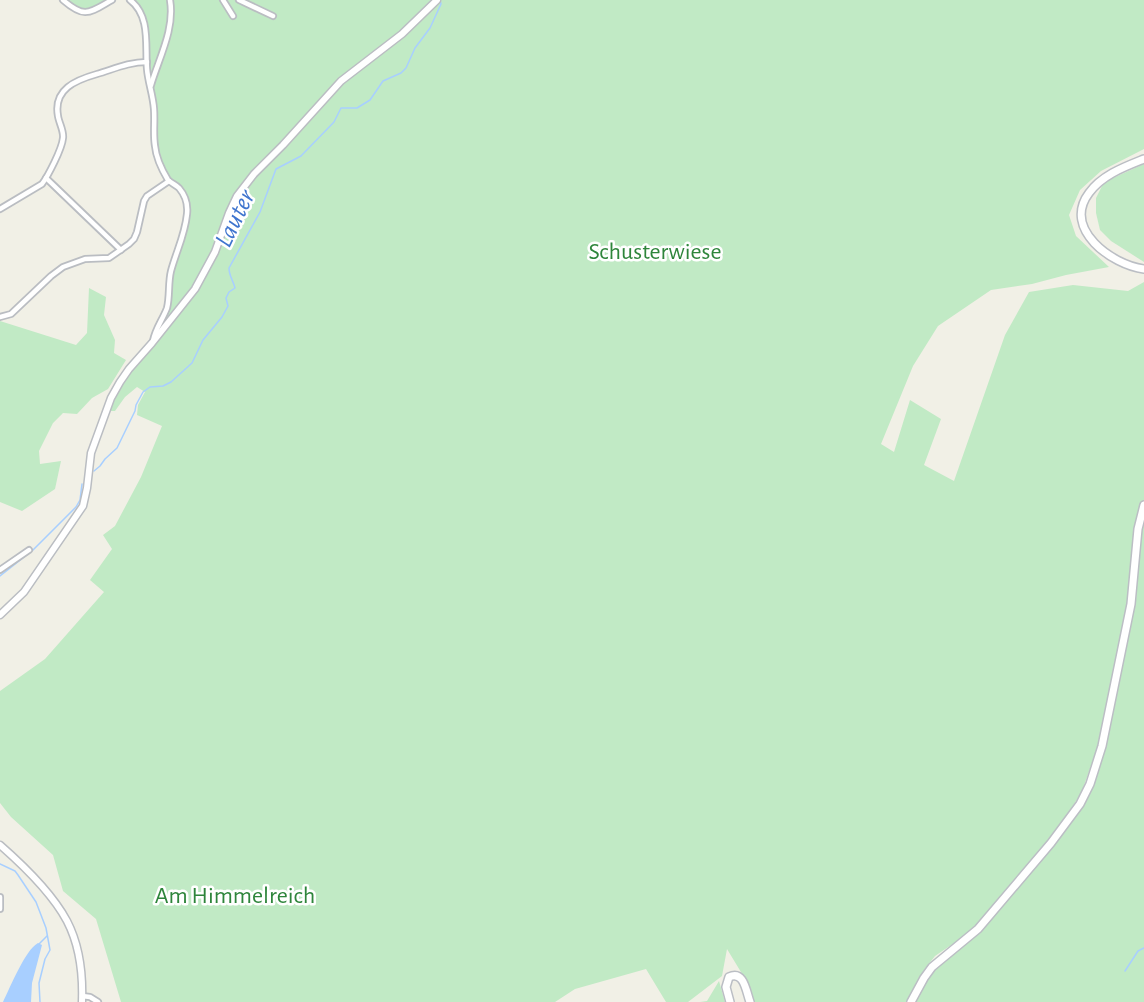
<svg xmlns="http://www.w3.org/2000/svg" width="1144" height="1002" viewBox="0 0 1144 1002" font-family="'Alegreya Sans',sans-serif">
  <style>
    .green { fill: #c1eac5 }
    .water { fill: #a8cfff }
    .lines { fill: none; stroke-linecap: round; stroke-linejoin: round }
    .stream { stroke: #a8cfff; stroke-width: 1.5 }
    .minor-casing { stroke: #babdc2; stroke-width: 8 }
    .tertiary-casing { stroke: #babdc2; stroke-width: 9 }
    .secondary-casing { stroke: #bbbec4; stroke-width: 10 }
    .minor { stroke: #fff; stroke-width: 4.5 }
    .tertiary { stroke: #fff; stroke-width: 6 }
    .secondary { stroke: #fff; stroke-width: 7 }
    .labels { text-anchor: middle; stroke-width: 5; stroke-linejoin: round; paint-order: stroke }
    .park-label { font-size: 24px; fill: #2e853b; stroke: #fff }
    .water-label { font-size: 26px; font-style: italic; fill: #3f75ce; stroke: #fff }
  </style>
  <rect width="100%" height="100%" fill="#f1f0e6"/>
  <!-- green -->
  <g class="green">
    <path d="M63,0H112C86,15 88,18 63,0Z"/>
    <path d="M130,0H1144V149L1101,171L1080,190L1069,215L1076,236L1109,267L1066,275L1032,284L991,290L938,326L913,366L881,444L894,452L910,400L941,419L924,465L954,481L1005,335L1029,292L1073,285L1128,291L1144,282V500L1140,510L1129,599L1098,746L1082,791L1068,814L1051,836L986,916L960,939L935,956L924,970L908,1002H754L747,982L727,949L722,976L688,1002H666L646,969L575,989L555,1002H121L96,919L63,891L53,855L11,817L0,803V691L45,659L104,592L90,580L112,549L103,535L115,526L141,477L162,426L137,415L138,405L145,392L137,387L125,397L115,411H105L120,382L152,343L166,311L169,280L187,212L182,193L169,181L156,155L142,15Z"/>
    <path d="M1144,164V262L1111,241L1100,230L1096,213V198L1104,182Z"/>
    <path d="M89,288L106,297L104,315L115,340L114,353L126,360L108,389L92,398L77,414L63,413L53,423L39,451L40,464L61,461L55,489L22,511L0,502V321L76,345L87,333Z"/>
    <path d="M1144,515V1002H915L923,985L930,974L941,963L977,934L990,920L1073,819L1088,795L1098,772L1104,748L1136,600L1141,532Z"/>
    <path d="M719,981L725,1002H700L707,1001Z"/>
  </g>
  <!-- water -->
  <path class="water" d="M38,943L42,945L32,983L31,1002H3C10,988 25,950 38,943Z"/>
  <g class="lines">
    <!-- stream -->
    <g class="stream">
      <path d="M94,471L100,466L105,459L117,448L135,411L136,405L143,392L150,387L163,386L171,382L192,363L203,340L222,317L228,306L226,298L229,292L235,288C233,280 229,276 229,268L260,212L276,169L301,156L334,122L341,108H357L370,100L383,81L401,73L406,68L415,48L430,28L441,4L440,0"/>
      <path d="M0,576L33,550L76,507L80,500L82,484"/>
      <path d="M0,864L15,871L18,875L36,902L46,928L50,950L45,959L39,983L40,1002"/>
      <path d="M39,944L47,936"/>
      <path d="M1125,971L1138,951L1144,948"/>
    </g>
    <defs>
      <g id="minor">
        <path d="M63,0C85,19 89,13 112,0"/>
        <path d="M130,0C151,16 145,46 147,69C148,82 153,95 154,109C155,122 153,134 155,146C156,157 162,170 168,180C171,183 176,185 179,188C185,195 188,205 187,214C185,235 176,252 171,271C168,283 170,296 167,308C163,319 155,329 153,341"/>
        <path d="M223,0L233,16"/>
        <path d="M239,0L273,16"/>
        <path d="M151,85C159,58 175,29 170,0"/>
        <path d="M46,178L121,250"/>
        <path d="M0,209L42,184C48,176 62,149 63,138C64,131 59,123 58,116C53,89 76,80 97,74C114,69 129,62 147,62"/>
        <path d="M0,317L11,314L51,276L63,267L85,259L109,258L129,244L134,239L137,232L144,201L147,196L169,181"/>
        <path d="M0,570L29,550"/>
        <path d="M0,897V909"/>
        <path d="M82,996L90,997L98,1002"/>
      </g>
      <g id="tertiary">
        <path d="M0,615L24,592L83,506L87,488L91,453L111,398L120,382L129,369L152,343L195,289L215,252L229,213L237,196L254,174L283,145L341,81L402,34L437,0"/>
        <path d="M0,845C24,866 52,893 67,921C80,946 83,975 82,1002"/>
      </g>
      <g id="secondary">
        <path d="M1144,159C1124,167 1102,175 1089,193C1062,229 1112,265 1144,269"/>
        <path d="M730,1002L726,987L729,977C744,970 746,991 750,1002"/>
        <path d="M911,1002L924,978L932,967L978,929L1051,843L1080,804L1090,784L1102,746L1131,604L1138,529L1144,505"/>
      </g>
    </defs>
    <!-- minor casing -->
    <use href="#minor" class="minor-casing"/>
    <!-- tertiary casing -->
    <use href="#tertiary" class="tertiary-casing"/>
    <!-- secondary casing -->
    <use href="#secondary" class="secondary-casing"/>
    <!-- minor -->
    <use href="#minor" class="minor"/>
    <!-- tertiary -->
    <use href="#tertiary" class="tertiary"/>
    <!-- secondary -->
    <use href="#secondary" class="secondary"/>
  </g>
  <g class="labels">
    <!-- park labels -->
    <g class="park-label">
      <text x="655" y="259">Schusterwiese</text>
      <text x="235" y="903">Am Himmelreich</text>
    </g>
    <!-- water labels -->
    <g class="water-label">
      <text transform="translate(234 218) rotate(-64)" y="9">Lauter</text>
    </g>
  </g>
</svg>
